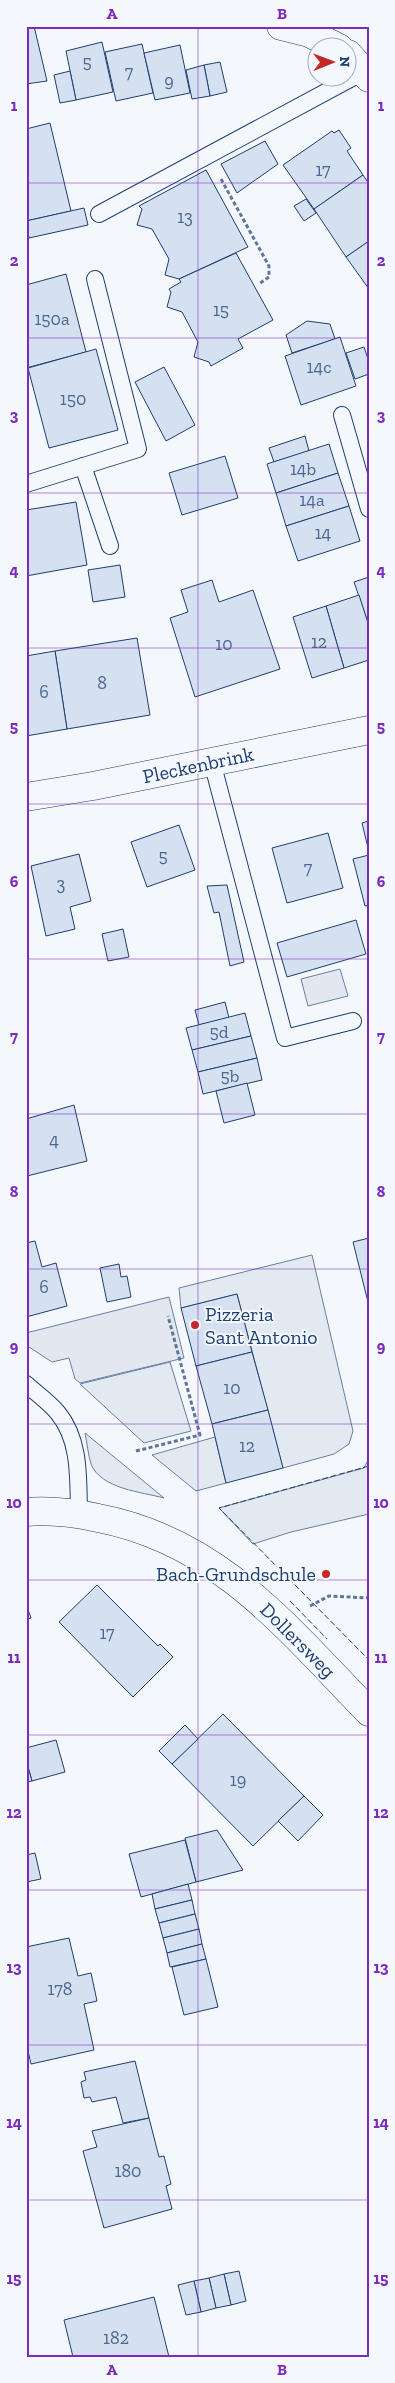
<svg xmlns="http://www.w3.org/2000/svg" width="395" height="2383" viewBox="0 0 395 2383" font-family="'Zilla Slab',serif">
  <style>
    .green { fill: #e3e9f0; stroke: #687fa3 }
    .parking { fill: #e3e8f0; stroke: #687fa3 }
    .building { fill: #d5e0f0; stroke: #1d3f73 }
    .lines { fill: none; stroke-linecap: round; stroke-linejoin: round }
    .lane-casing { stroke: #1d3f73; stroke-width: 18 }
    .street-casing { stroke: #1d3f73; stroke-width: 29 }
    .secondary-casing { stroke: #1d3f73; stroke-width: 29 }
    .path { stroke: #5e769c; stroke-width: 3; stroke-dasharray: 4 2.5; stroke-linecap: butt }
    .lane { stroke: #f4f7fb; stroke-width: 16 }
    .street { stroke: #f4f7fb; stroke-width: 28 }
    .secondary { stroke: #f4f7fb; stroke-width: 28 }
    .fence { stroke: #1d3f73; stroke-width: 1; stroke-dasharray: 6 2.5; stroke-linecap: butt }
    .grid { fill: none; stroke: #7b2cbf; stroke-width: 1; stroke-opacity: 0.55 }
    .poi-dot { fill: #c62828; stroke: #f4f7fb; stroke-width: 2 }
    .labels { text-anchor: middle; stroke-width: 4; stroke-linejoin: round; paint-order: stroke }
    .number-label { font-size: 18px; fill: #4b6792 }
    .street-label { font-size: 20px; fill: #1d3f73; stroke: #f4f7fb }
    .poi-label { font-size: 20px; fill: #1d3f73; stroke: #f4f7fb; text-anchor: start }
    .neatline { fill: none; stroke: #7b2cbf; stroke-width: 2 }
    .grid-label { font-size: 16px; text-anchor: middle; font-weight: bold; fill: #7b2cbf }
  </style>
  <rect width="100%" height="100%" fill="#f4f7fb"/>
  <!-- green -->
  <g class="green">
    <path d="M312,1255L353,1431L349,1444L334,1454L283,1468L237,1294L181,1308L179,1288Z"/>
    <path d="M170,1362L191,1431L144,1443L80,1384Z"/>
    <path d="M85,1433L164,1498C142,1492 101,1489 91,1464C88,1454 87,1442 85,1433Z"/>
    <path d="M215,1437L226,1483L196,1491L152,1455Z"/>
    <path d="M369,1458V1514L291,1532L253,1544L219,1508L364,1468Z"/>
  </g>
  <!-- parking -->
  <g class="parking">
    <path d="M340,969L348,996L308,1006L301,979Z"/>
    <path d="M169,1297L184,1358L80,1383L75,1379L69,1358L52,1362L26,1345V1333Z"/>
  </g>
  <!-- building -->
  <g class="building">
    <path d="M26,26H34L47,81L26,84Z"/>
    <path d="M102,42L113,92L76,100L66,51Z"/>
    <path d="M142,44L153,93L116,101L105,52Z"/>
    <path d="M180,45L190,93L155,100L144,53Z"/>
    <path d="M220,62L227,92L210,96L204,65Z"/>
    <path d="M204,65L210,96L192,99L186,70Z"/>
    <path d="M70,71L76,100L60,103L54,75Z"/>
    <path d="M50,123L71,211L26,221V129Z"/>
    <path d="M339,130L351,148L347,151L363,175L314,209L283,165L332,131L334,133Z"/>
    <path d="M265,141L278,164L237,193L221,164Z"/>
    <path d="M206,170L248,247L179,279L165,275L169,259L152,229L137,225L142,209L139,206Z"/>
    <path d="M363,175L369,184V241L346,257L314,209Z"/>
    <path d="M306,199L316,213L304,221L294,206Z"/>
    <path d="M84,208L88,225L29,238L26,221Z"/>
    <path d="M369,241V289L346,257Z"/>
    <path d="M236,253L273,320L238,339L243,348L211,366L209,362L194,357L198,342L182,312L167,307L171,292L169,289L181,282L179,279Z"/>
    <path d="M66,274L86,352L26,368V285Z"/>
    <path d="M307,321L330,324L335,339L292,353L286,335Z"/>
    <path d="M340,337L356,386L301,405L285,356Z"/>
    <path d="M364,347L369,362V374L355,379L346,353Z"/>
    <path d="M96,349L118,430L49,448L28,368Z"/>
    <path d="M164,367L195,425L166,441L135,382Z"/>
    <path d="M305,436L309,451L274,462L269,448Z"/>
    <path d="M329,444L338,473L276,493L267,464Z"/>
    <path d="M225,456L238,498L182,515L169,473Z"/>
    <path d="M338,473L349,506L286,526L276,493Z"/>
    <path d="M76,502L87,565L26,576V510Z"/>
    <path d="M349,506L360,541L298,561L286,526Z"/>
    <path d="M120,565L125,597L93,602L88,570Z"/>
    <path d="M369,577V626L354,582Z"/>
    <path d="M212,580L219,602L253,590L280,669L195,697L170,618L188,612L181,590Z"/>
    <path d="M359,595L369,626V660L344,668L326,606Z"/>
    <path d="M326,606L344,668L312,678L293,617Z"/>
    <path d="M137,638L150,715L67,729L55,651Z"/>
    <path d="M55,651L67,729L26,736V656Z"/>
    <path d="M369,821V852L362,823Z"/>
    <path d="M179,825L195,870L147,887L131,842Z"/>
    <path d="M328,833L343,888L287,903L272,848Z"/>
    <path d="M79,854L91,901L70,907L75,929L46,936L31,866Z"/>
    <path d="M369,855V905L365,906L353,859Z"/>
    <path d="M227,885L244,962L230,966L219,912L214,913L207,886Z"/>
    <path d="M356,920L366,954L287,977L277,943Z"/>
    <path d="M123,929L129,957L108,961L102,934Z"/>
    <path d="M225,1002L229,1018L199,1025L195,1010Z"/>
    <path d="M245,1013L251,1036L192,1050L186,1028Z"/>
    <path d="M251,1036L257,1058L198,1072L192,1050Z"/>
    <path d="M257,1058L262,1080L203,1094L198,1072Z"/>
    <path d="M247,1083L255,1115L224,1123L216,1091Z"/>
    <path d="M74,1105L87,1161L27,1176L26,1119Z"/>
    <path d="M369,1238V1306L353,1242Z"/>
    <path d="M35,1241L42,1267L56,1263L67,1306L26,1317V1243Z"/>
    <path d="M119,1264L121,1277L127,1276L131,1297L107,1302L100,1268Z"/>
    <path d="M237,1294L252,1352L196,1366L181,1308Z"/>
    <path d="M252,1352L268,1410L212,1424L196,1366Z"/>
    <path d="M268,1410L283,1468L226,1483L212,1424Z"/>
    <path d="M97,1585L158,1646L160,1644L173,1657L133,1697L59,1622Z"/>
    <path d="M26,1604L31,1618L26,1619Z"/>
    <path d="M223,1714L304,1796L253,1846L172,1764Z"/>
    <path d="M185,1725L198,1739L172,1764L159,1751Z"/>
    <path d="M56,1740L65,1772L32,1781L26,1760V1748Z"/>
    <path d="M26,1760L32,1781L26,1782Z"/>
    <path d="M304,1796L323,1815L298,1841L278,1821Z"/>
    <path d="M217,1830L243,1870L196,1882L185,1838Z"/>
    <path d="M185,1840L196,1882L141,1897L129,1854Z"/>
    <path d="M35,1853L41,1879L26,1882V1855Z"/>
    <path d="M188,1884L192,1900L155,1909L152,1894Z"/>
    <path d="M192,1900L195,1914L159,1923L155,1909Z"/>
    <path d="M195,1914L199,1929L163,1938L159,1923Z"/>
    <path d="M199,1929L202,1944L167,1953L163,1938Z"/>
    <path d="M69,1938L78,1976L91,1973L97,2001L84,2004L94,2050L31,2064L26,2042V1947Z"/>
    <path d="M202,1944L206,1959L170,1967L167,1953Z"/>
    <path d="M206,1959L218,2007L184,2015L172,1967Z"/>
    <path d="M135,2061L149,2118L123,2123L116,2097L92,2102L90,2097L84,2098L81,2082L86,2080L84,2072Z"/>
    <path d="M149,2118L159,2157L164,2156L171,2184L166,2186L172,2209L104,2228L83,2151L97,2147L92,2131Z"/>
    <path d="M239,2271L246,2301L231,2305L224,2274Z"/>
    <path d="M224,2274L231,2305L216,2308L209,2278Z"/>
    <path d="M209,2278L216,2308L201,2312L194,2281Z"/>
    <path d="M194,2281L201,2312L186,2315L178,2285Z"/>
    <path d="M154,2297L169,2357H73L64,2320Z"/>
  </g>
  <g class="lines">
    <defs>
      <g id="lane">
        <path d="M99,214L363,72"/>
        <path d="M342,415L369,509"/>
        <path d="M83,466L110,546"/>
        <path d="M26,484L138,449L95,279"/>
        <path d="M212,762L285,1038L353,1021"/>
        <path d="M26,1384C36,1393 49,1402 58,1413C81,1441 78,1480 79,1514"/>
      </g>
      <g id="street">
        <path d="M281,26L309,33L339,48"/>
        <path d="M348,54L369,78"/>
        <path d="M26,797L93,786L369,730"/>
      </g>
      <path id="secondary" d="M26,1512C50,1510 75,1513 98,1518C219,1541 287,1628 369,1712"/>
    </defs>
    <!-- lane casing -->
    <use href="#lane" class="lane-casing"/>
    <!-- street casing -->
    <use href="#street" class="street-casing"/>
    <!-- secondary casing -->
    <use href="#secondary" class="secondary-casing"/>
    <!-- path -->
    <g class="path">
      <path d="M221,179L269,266V277L259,284"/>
      <path d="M136,1451L200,1435L168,1316"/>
      <path d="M310,1606L329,1596L369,1598"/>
    </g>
    <!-- lane -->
    <use href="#lane" class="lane"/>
    <!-- street -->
    <use href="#street" class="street"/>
    <!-- secondary -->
    <use href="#secondary" class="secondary"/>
    <!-- fence -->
    <g class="fence">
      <path d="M369,1466L219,1508L369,1660"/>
      <path d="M290,1601L327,1639"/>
    </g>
  </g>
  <!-- grid -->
  <path class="grid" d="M198,26V2357M26,183H369M26,338H369M26,493H369M26,648H369M26,804H369M26,959H369M26,1114H369M26,1269H369M26,1424H369M26,1580H369M26,1735H369M26,1890H369M26,2045H369M26,2200H369"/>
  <!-- markers -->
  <g class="poi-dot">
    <circle cx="195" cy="1325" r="5"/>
    <circle cx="326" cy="1574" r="5"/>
  </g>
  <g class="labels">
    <!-- number labels -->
    <g class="number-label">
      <text x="87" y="68">5</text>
      <text x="129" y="78">7</text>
      <text x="169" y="87">9</text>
      <text x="323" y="176">17</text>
      <text x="185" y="223">13</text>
      <text x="221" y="316">15</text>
      <text x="52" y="325">150a</text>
      <text x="319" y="373">14c</text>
      <text x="73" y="405">150</text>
      <text x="303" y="475">14b</text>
      <text x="312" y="506">14a</text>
      <text x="323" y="539">14</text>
      <text x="319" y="648">12</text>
      <text x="224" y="650">10</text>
      <text x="102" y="689">8</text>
      <text x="44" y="698">6</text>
      <text x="163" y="862">5</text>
      <text x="308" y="874">7</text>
      <text x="61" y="890">3</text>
      <text x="219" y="1038">5d</text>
      <text x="230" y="1082">5b</text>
      <text x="54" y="1146">4</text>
      <text x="44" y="1293">6</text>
      <text x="232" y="1394">10</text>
      <text x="247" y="1452">12</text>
      <text x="107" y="1639">17</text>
      <text x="238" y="1786">19</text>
      <text x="60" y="1995">178</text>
      <text x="128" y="2177">180</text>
      <text x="116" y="2344">182</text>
    </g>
    <!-- street labels -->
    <g class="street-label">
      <text transform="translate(198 765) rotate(-12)" y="7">Pleckenbrink</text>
      <text transform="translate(298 1640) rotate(45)" y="7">Dollersweg</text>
    </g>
    <!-- poi labels -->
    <g class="poi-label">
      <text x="205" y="1321">Pizzeria<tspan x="205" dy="23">Sant Antonio</tspan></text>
      <text x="316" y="1581" text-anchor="end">Bach-Grundschule</text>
    </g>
  </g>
  <!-- border -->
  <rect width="395" height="2383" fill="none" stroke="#f4f7fb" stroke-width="55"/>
  <!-- north arrow -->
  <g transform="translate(332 62) rotate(89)"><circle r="24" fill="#f4f7fb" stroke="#9eadc5"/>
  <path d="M0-4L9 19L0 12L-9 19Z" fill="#c62828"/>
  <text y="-8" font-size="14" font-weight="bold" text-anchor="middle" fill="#1d3f73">N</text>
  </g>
  <rect x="28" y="28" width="340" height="2328" class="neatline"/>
  <g class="grid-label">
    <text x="112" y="19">A</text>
    <text x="282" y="19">B</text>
    <text x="14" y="111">1</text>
    <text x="381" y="111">1</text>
    <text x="14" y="266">2</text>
    <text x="381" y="266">2</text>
    <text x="14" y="421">3</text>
    <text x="381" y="421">3</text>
    <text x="14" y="576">4</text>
    <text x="381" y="576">4</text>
    <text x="14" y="732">5</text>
    <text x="381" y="732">5</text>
    <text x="14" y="887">6</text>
    <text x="381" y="887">6</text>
    <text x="14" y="1042">7</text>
    <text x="381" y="1042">7</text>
    <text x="14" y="1197">8</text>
    <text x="381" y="1197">8</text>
    <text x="14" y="1352">9</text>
    <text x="381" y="1352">9</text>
    <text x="14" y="1508">10</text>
    <text x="381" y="1508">10</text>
    <text x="14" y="1663">11</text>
    <text x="381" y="1663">11</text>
    <text x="14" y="1818">12</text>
    <text x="381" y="1818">12</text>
    <text x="14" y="1973">13</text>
    <text x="381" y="1973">13</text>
    <text x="14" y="2128">14</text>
    <text x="381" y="2128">14</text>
    <text x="14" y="2284">15</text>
    <text x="381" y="2284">15</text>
    <text x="112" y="2375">A</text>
    <text x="282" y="2375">B</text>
  </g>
</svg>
